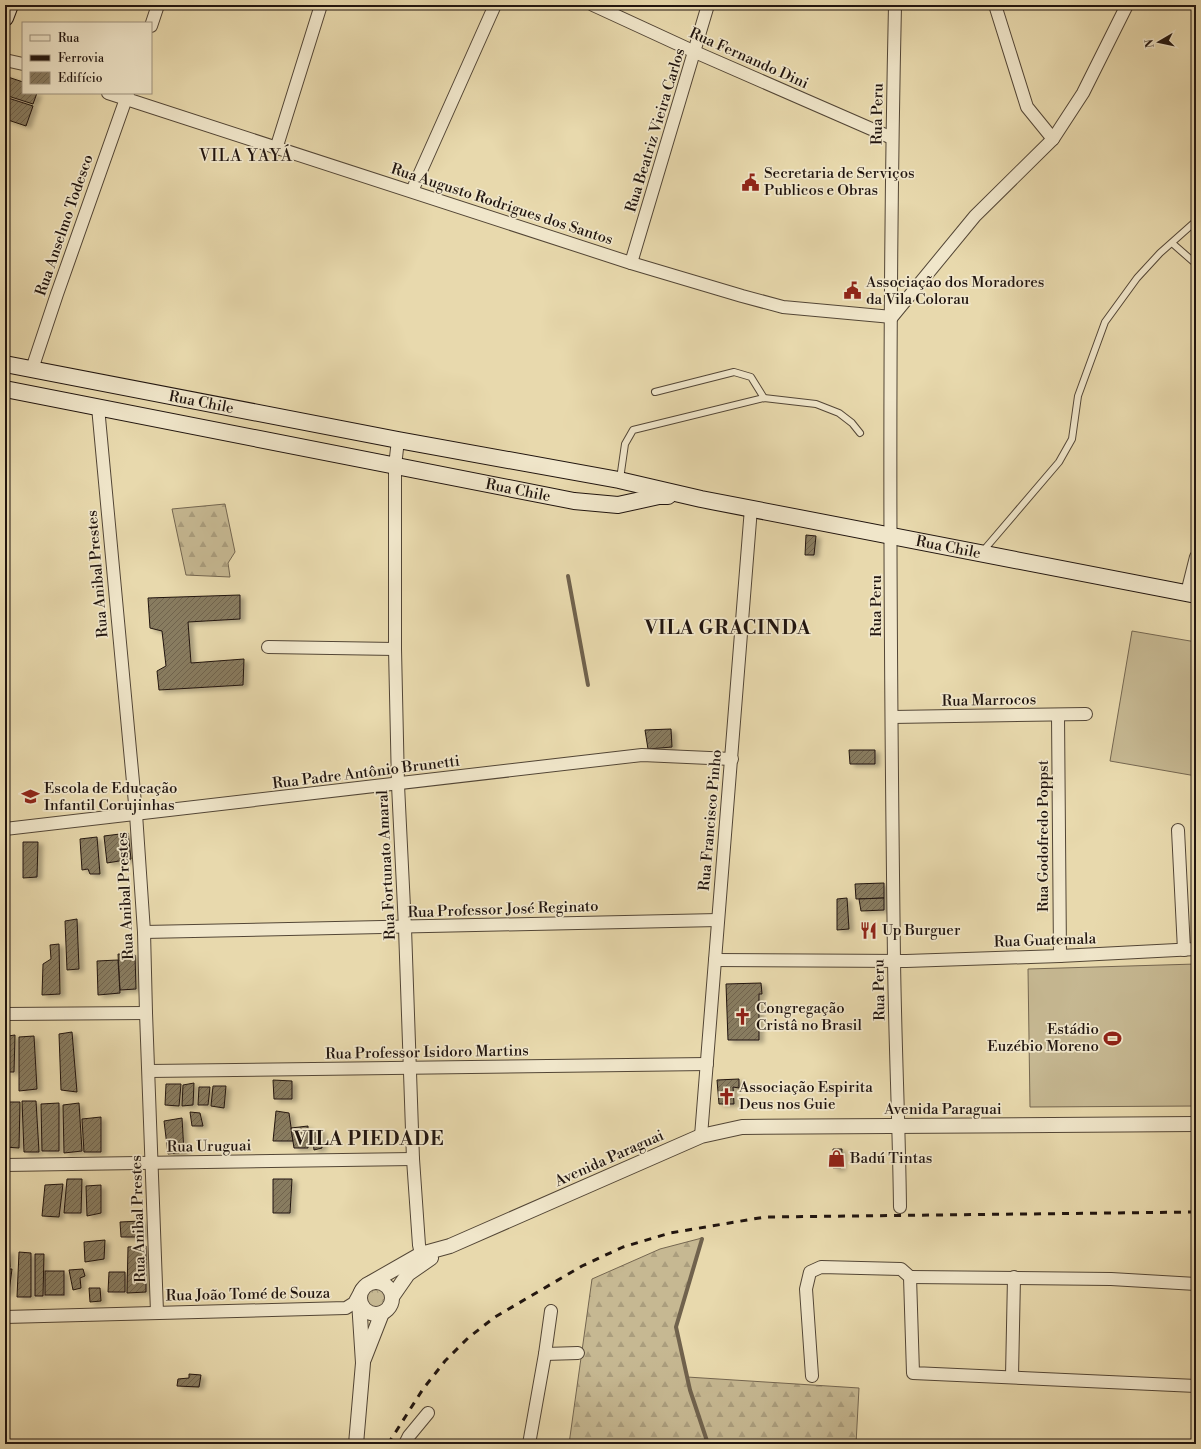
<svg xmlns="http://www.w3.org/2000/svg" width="1201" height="1449" viewBox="0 0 1201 1449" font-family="'Libre Bodoni',serif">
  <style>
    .grass { fill: #c6b892; stroke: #746650 }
    .forest { fill: url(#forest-firs); stroke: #746650 }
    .park { fill: url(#park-crowns); stroke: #746650 }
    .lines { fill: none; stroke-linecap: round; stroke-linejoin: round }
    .stream { stroke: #70624d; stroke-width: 4 }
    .building { fill: url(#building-hatch); stroke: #21150f; filter: url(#shadow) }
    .service-casing { stroke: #534636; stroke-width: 8 }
    .minor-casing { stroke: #534636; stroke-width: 14 }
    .tertiary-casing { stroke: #534636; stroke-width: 16 }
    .secondary-casing { stroke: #21150f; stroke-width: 18 }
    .service { stroke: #f0e6ca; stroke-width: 6 }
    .minor { stroke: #f0e6ca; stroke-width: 12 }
    .tertiary { stroke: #f0e6ca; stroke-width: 14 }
    .secondary { stroke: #f0e6ca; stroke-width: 16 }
    .rail { stroke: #21150f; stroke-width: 3; stroke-dasharray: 7 7; stroke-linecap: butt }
    .labels { text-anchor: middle; stroke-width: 3.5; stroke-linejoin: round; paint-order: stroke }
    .street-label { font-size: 15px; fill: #21150f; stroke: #f0e6ca }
    .poi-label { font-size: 15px; fill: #21150f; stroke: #f0e6ca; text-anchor: start }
    .neighbourhood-label { font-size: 16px; letter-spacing: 1px; fill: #21150f; stroke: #f0e6ca }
    .district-label { font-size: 19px; font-weight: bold; letter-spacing: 1px; fill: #21150f; stroke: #f0e6ca }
  </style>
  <defs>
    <pattern id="forest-firs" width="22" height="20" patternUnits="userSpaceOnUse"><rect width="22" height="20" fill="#c6b892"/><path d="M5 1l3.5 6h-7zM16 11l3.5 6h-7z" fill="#aa9d7d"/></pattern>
    <pattern id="park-crowns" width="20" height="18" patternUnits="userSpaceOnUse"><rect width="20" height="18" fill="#c6b892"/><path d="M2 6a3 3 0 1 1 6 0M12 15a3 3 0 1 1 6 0" fill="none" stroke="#aa9d7d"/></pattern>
    <pattern id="building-hatch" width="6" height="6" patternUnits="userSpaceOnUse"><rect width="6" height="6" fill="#887b61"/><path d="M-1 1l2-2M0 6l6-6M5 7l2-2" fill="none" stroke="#6f644e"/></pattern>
    <filter id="shadow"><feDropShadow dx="4.5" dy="2.5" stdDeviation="2" flood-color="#0004"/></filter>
  </defs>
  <rect width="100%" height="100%" fill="#e8d9ad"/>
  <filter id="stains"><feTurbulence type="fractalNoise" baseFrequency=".005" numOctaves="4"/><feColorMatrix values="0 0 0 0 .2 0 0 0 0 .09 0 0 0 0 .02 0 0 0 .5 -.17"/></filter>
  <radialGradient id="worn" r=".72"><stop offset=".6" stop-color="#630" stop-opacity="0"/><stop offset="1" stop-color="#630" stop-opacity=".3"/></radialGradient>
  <!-- grass -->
  <g class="grass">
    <path d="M1132,631L1196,642V776L1110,761Z"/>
    <path d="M1196,964V1106L1030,1107L1028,969Z"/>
  </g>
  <!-- forest -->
  <g class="forest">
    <path d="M225,504L235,552L228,563L230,577L186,575L172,509Z"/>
    <path d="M702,1238L676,1327L687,1377L859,1388L856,1444H569L592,1279L660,1249Z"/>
  </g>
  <!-- park -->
  <circle class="park" cx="375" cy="1298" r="11"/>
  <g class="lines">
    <!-- stream -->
    <g class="stream">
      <path d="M568,576L588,685"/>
      <path d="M702,1239L676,1327L690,1390L708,1444"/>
    </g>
  </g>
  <!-- building -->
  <g class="building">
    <path d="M5,76L23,82V93H37L33,104L5,95Z"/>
    <path d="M5,97L33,106L26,126L5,119Z"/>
    <path d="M806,535L816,536L814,555H805Z"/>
    <path d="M240,595V619L188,622L191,663L244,659L243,685L159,690L157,671L166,666L162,631L150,628L148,598Z"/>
    <path d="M671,729L672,747L648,749L645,730Z"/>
    <path d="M849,750H875V764H850Z"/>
    <path d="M128,833L131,859L107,863L104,836Z"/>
    <path d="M97,837L100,874H90L88,869L82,870L80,839Z"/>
    <path d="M23,842H38L37,877L23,878Z"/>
    <path d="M884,883V898L856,899L855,884Z"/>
    <path d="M847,898L849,929L837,930V899Z"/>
    <path d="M884,898V910L861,911L859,899Z"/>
    <path d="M77,919L79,969L67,970L65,921Z"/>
    <path d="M59,944L60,994L42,995L43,964L51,959L50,945Z"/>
    <path d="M118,954L135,955L136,989L120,990Z"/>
    <path d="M118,960L120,993L98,995L97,961Z"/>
    <path d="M761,983L762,994H759V1040H728L726,984Z"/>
    <path d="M72,1032L77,1092L61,1090L59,1034Z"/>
    <path d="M15,1035L14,1072H8V1036Z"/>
    <path d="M34,1036L37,1089L19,1091V1037Z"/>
    <path d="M739,1079V1088L733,1087L734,1104H719L717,1080Z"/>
    <path d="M273,1080L292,1081V1099H274Z"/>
    <path d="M194,1083L193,1105L182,1106L183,1085Z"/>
    <path d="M166,1084H181L179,1106L165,1105Z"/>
    <path d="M213,1086H226L224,1108L211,1106Z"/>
    <path d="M199,1087H210L208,1105H198Z"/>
    <path d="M22,1101H36L39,1152H24Z"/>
    <path d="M5,1102H20L19,1148L5,1147Z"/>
    <path d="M59,1103V1151H42L41,1104Z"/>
    <path d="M79,1103L82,1151L64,1153L63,1105Z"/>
    <path d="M276,1111L289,1113L293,1141H273Z"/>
    <path d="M190,1112L200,1113L203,1126H192Z"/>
    <path d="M101,1117V1152H84L82,1119Z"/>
    <path d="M182,1118L184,1152L168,1154L164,1121Z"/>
    <path d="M308,1126V1148H294L291,1128Z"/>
    <path d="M312,1130H321L322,1148L314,1150Z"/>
    <path d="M833,1149H842L841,1168H833Z"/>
    <path d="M67,1179H82L81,1213H64Z"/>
    <path d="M273,1179H292L290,1213H273Z"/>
    <path d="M63,1184L59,1217L42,1216L45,1185Z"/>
    <path d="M101,1185V1213L87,1216L86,1186Z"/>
    <path d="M142,1221L143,1237H121L120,1222Z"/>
    <path d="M105,1240L104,1259L85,1262L84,1242Z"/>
    <path d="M146,1246V1292L127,1293L128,1247Z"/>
    <path d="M9,1251L10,1267H5V1252Z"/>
    <path d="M19,1252L31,1253V1297H17Z"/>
    <path d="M35,1254H44L43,1296H35Z"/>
    <path d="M5,1269H12L9,1292L5,1293Z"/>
    <path d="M83,1269L85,1276L80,1278L81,1288L73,1290L69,1270Z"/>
    <rect x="45" y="1271" width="19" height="24"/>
    <path d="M109,1272H125V1292H108Z"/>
    <path d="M89,1288H100L101,1301L90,1302Z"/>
    <path d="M189,1374L201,1375L199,1387L177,1386L178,1379L189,1378Z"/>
  </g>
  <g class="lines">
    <defs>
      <g id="service">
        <path d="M1172,243L1196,264"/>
        <path d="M655,392L734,372L751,377L764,398"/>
        <path d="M620,479L625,444L633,430L764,398L816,404L839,413L852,423L860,433"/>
        <path d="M983,551L1059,462L1072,439L1078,396L1105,322L1137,278L1160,253L1196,221"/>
      </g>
      <g id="minor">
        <path d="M593,5L695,52L892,138"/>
        <path d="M895,5C888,323 890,641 894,959C895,1042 899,1124 900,1207"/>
        <path d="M995,5L1027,107L1053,139"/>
        <path d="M151,26L158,5"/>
        <path d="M5,60L23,64"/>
        <path d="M108,93L631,263L742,296L783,307L892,317L975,216L1053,139L1083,93L1127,5"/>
        <path d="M276,149L321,5"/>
        <path d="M412,191L495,5"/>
        <path d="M631,263L708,5"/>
        <path d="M32,369L57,294L128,93"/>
        <path d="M98,407L136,814L144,932L146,1013L157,1312"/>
        <path d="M398,440L395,466V649L398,785L405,928L413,1159L419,1245L421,1254L426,1261"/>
        <path d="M1187,593L1196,557"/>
        <path d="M268,647L395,649"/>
        <path d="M1058,715L1060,956"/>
        <path d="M892,717L1086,714"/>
        <path d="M5,829L642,755L732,759"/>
        <path d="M1178,830L1184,950"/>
        <path d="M144,932C336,929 527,923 718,920"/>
        <path d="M715,960L906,961L1060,956L1196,949"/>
        <path d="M5,1014L146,1013"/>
        <path d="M149,1071L707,1064"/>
        <path d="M701,1136L751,508"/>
        <path d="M5,1165L413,1159"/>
        <path d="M910,1277L1111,1279L1196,1284"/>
        <path d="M5,1317L346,1308L354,1303L361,1290"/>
        <path d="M545,1354L578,1353"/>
        <path d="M812,1376L806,1289L810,1272L821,1267L901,1269L910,1277L913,1373L1196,1386"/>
        <path d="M1012,1376L1014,1277"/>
        <path d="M405,1444L409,1436L428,1413"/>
        <path d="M529,1444L545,1354L551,1311"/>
      </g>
      <g id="tertiary">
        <circle cx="376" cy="1298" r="16"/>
        <path d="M372,1282L421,1254L450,1246L701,1136L742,1127L1196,1124"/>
        <path d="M392,1297L408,1274L431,1258"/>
        <path d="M364,1359L382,1313"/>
        <path d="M356,1444L363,1363L359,1301"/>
      </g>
      <g id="secondary">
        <path d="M5,18L10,5"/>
        <path id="s1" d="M5,364L398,440L619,480L701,499L1196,595"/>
        <path id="s2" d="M5,389L574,501L618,505L659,496H668"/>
      </g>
    </defs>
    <!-- service casing -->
    <use href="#service" class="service-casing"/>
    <!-- minor casing -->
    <use href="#minor" class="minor-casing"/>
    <!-- tertiary casing -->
    <use href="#tertiary" class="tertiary-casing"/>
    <!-- secondary casing -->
    <use href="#secondary" class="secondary-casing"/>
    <!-- service -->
    <use href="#service" class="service"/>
    <!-- minor -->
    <use href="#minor" class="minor"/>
    <!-- tertiary -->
    <use href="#tertiary" class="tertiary"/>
    <!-- secondary -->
    <use href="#secondary" class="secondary"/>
    <!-- rail -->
    <path class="rail" d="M388,1444L423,1389L445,1361L468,1338L495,1317L582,1266L623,1247L670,1233L765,1217L1196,1212"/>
  </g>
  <!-- icons -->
  <defs>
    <symbol id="civic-bare" viewBox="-9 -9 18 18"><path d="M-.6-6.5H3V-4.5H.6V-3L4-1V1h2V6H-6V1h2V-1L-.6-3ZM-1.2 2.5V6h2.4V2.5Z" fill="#8f2418" stroke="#f0e6ca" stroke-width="2.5" paint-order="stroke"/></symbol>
    <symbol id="school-bare" viewBox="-9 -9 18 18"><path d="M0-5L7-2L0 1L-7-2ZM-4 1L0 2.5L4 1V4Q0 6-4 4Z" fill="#8f2418" stroke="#f0e6ca" stroke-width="2.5" paint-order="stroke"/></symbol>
    <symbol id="restaurant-bare" viewBox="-9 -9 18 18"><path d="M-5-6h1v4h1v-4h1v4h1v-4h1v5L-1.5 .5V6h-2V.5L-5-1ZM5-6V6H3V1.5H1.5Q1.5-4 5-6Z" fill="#8f2418" stroke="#f0e6ca" stroke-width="2.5" paint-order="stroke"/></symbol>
    <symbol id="church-bare" viewBox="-9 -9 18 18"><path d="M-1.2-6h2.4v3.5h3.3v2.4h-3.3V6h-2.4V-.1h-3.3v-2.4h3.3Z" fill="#8f2418" stroke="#f0e6ca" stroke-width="2.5" paint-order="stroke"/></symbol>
    <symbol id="stadium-bare" viewBox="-9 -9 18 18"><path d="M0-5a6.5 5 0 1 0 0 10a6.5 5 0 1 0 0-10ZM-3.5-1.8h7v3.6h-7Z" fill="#8f2418" stroke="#f0e6ca" stroke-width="2.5" paint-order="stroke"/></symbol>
    <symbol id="shop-bare" viewBox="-9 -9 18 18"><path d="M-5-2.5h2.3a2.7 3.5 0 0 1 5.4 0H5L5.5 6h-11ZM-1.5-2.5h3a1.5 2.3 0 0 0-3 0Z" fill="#8f2418" stroke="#f0e6ca" stroke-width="2.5" paint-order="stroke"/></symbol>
  </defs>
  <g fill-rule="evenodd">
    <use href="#civic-bare" x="738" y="170" width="25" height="25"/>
    <use href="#civic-bare" x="840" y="278" width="25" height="25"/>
    <use href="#school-bare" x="18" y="784" width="25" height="25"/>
    <use href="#restaurant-bare" x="856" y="918" width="25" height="25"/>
    <use href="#church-bare" x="730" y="1004" width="25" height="25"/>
    <use href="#stadium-bare" x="1100" y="1026" width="25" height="25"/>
    <use href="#church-bare" x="714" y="1084" width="25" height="25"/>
    <use href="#shop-bare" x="824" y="1146" width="25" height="25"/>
  </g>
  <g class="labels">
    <!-- street labels -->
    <g class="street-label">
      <text transform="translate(749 58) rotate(24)" y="5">Rua Fernando Dini</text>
      <text transform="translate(877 114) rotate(-89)" y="5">Rua Peru</text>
      <text transform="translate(655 130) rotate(-73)" y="5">Rua Beatriz Vieira Carlos</text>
      <text transform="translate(502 204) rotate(18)" y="5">Rua Augusto Rodrigues dos Santos</text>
      <text transform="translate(64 225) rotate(-71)" y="5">Rua Anselmo Todesco</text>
      <text dy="5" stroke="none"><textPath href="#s1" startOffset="200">Rua Chile</textPath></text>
      <text dy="5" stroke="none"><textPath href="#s2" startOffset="523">Rua Chile</textPath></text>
      <text dy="5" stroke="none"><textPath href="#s1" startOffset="961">Rua Chile</textPath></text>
      <text transform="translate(97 574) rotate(-95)" y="5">Rua Anibal Prestes</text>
      <text transform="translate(876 606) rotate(-90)" y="5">Rua Peru</text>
      <text transform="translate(989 700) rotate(-1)" y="5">Rua Marrocos</text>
      <text transform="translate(366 772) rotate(-7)" y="5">Rua Padre Antônio Brunetti</text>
      <text transform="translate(710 820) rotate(-85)" y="5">Rua Francisco Pinho</text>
      <text transform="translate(1043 836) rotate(-90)" y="5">Rua Godofredo Poppst</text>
      <text transform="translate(386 865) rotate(-93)" y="5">Rua Fortunato Amaral</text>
      <text transform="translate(125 896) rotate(-93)" y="5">Rua Anibal Prestes</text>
      <text transform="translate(503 909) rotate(-2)" y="5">Rua Professor José Reginato</text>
      <text transform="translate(1045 940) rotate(-2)" y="5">Rua Guatemala</text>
      <text transform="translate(879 990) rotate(-91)" y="5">Rua Peru</text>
      <text transform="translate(427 1052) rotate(-1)" y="5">Rua Professor Isidoro Martins</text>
      <text x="943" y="1114">Avenida Paraguai</text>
      <text transform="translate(209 1146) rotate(-1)" y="5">Rua Uruguai</text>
      <text transform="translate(609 1158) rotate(-24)" y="5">Avenida Paraguai</text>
      <text transform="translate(138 1219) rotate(-92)" y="5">Rua Anibal Prestes</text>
      <text transform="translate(248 1294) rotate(-1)" y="5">Rua João Tomé de Souza</text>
    </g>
    <!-- poi labels -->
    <g class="poi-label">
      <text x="764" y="178">Secretaria de Serviços<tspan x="764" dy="17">Publicos e Obras</tspan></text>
      <text x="866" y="287">Associação dos Moradores<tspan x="866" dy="17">da Vila Colorau</tspan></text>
      <text x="44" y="793">Escola de Educação<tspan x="44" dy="17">Infantil Corujinhas</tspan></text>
      <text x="882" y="935">Up Burguer</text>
      <text x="756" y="1013">Congregação<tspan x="756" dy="17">Cristâ no Brasil</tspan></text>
      <text x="1099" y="1034" text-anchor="end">Estádio<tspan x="1099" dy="17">Euzébio Moreno</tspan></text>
      <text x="739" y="1092">Associação Espirita<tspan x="739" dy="17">Deus nos Guie</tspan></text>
      <text x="850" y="1163">Badú Tintas</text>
    </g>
    <!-- neighbourhood labels -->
    <g class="neighbourhood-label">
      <text x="246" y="161">VILA YAYÁ</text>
    </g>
    <!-- district labels -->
    <g class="district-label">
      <text x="728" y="634">VILA GRACINDA</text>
      <text x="369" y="1145">VILA PIEDADE</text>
    </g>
  </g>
  <!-- margin -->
  <rect width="1201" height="1449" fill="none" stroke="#e8d9ad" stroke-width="20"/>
  <rect x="6" y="6" width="1189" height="1437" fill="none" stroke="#21150f" stroke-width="2"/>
  <rect x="10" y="10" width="1181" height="1429" fill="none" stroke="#21150f"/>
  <!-- legend -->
  <rect x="22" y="22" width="130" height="72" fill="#f0e6ca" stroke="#9d927f"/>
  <rect x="30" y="35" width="20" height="6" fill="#f0e6ca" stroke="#9d927f"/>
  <text x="58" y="42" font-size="12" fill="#21150f">Rua</text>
  <rect x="30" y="55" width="20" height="6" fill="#21150f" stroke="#9d927f"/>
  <text x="58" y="62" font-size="12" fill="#21150f">Ferrovia</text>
  <rect x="30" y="72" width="20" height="12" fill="url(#building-hatch)" stroke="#9d927f"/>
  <text x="58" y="82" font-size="12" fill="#21150f">Edifício</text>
  <!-- north arrow -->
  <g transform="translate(1159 42) rotate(261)" stroke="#f0e6ca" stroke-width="3" paint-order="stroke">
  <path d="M0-3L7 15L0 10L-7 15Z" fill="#21150f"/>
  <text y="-6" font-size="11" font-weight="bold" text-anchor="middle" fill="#21150f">N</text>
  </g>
  <rect width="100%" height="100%" filter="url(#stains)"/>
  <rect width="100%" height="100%" fill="url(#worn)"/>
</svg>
